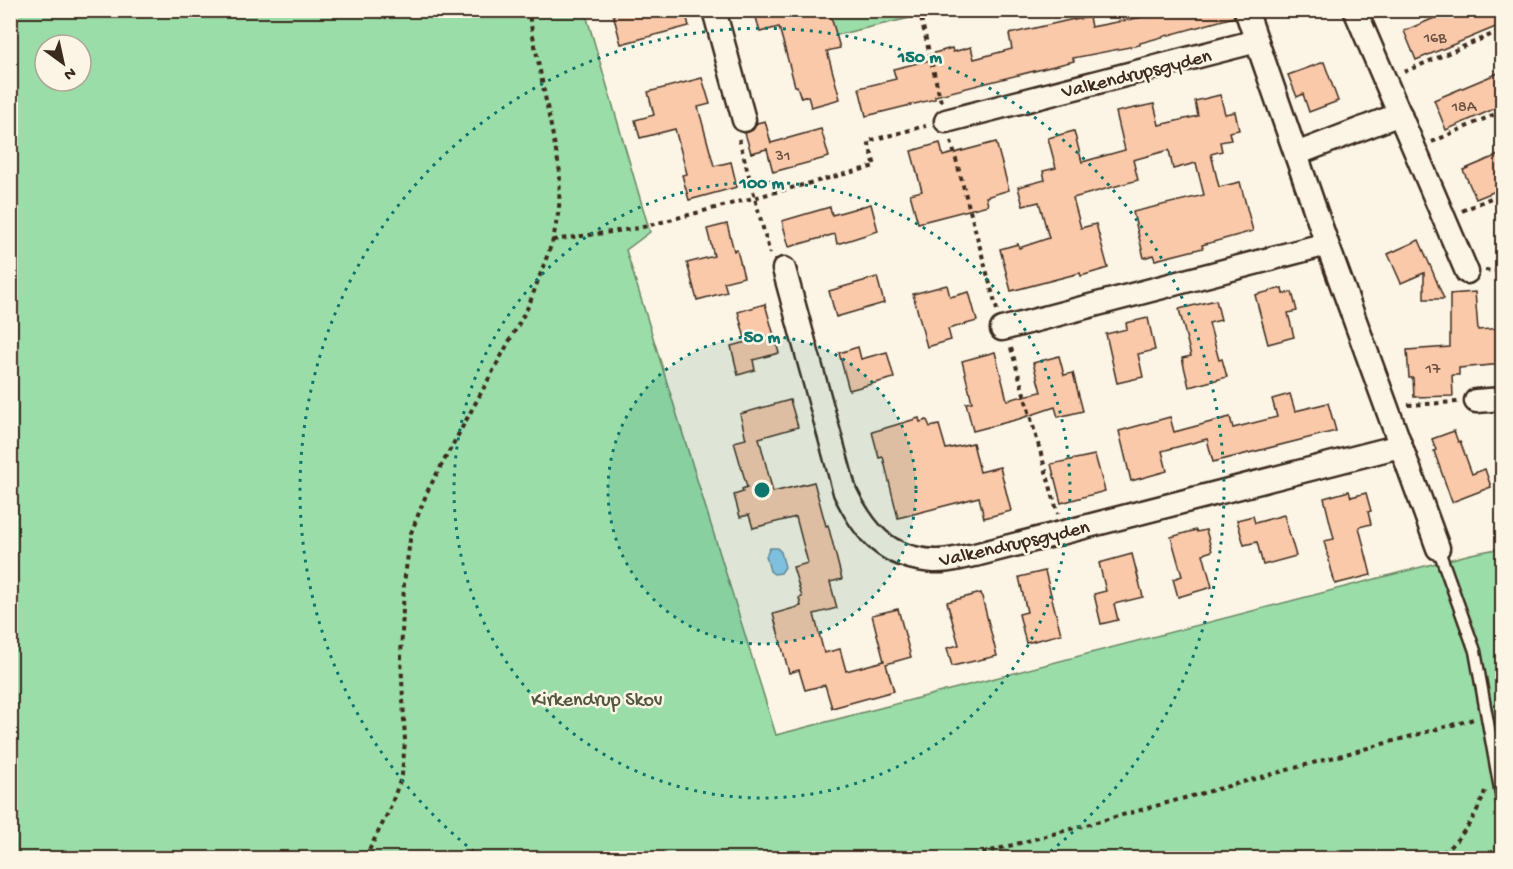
<svg xmlns="http://www.w3.org/2000/svg" width="1513" height="869" viewBox="0 0 1513 869" font-family="'Gochi Hand',sans-serif">
  <style>
    .green { fill: #9adda8; stroke: #6a8463; stroke-width: 1.5; fill-rule: evenodd }
    .water { fill: #8fcbef; stroke: #6d8b9b; stroke-width: 1.5 }
    .building { fill: #fac9aa; stroke: #3b2a1e; stroke-width: 1.5 }
    .lines { fill: none; stroke-linecap: round; stroke-linejoin: round }
    .service-casing { stroke: #3b2a1e; stroke-width: 15 }
    .minor-casing { stroke: #3b2a1e; stroke-width: 27 }
    .path { stroke: #3b2a1e; stroke-width: 4; stroke-dasharray: 4.5 4.5; stroke-linecap: butt }
    .service { stroke: #fcf5e5; stroke-width: 10 }
    .minor { stroke: #fcf5e5; stroke-width: 22 }
    .ring { fill: none; stroke: #0f766e; stroke-width: 3; stroke-dasharray: 3 6 }
    .labels { text-anchor: middle; stroke-width: 5; stroke-linejoin: round; paint-order: stroke }
    .number-label { font-size: 16px; fill: #6b5241 }
    .street-label { font-size: 20px; fill: #3b2a1e; stroke: #fcf5e5 }
    .park-label { font-size: 20px; fill: #535740; stroke: #fcf5e5 }
    .centre { fill: #0f766e; stroke: #fcf5e5; stroke-width: 3 }
    .ring-label { font-size: 18px; text-anchor: middle; font-weight: bold; fill: #0f766e; stroke: #fcf5e5; stroke-width: 5; stroke-linejoin: round; paint-order: stroke }
  </style>
  <rect width="100%" height="100%" fill="#fcf5e5"/>
  <filter id="ink" filterUnits="userSpaceOnUse"><feTurbulence type="fractalNoise" baseFrequency=".0167" numOctaves="2"/><feDisplacementMap in="SourceGraphic" scale="12" xChannelSelector="R" yChannelSelector="G"/><feConvolveMatrix kernelMatrix="1 2 1 2 8 2 1 2 1" color-interpolation-filters="sRGB"/></filter>
  <g filter="url(#ink)">
    <!-- green -->
    <g class="green">
      <path d="M10,11H585L650,232L626,250L776,735L1471,554L1502,548V858H11ZM45,45H81V81H45Z"/>
      <path d="M829,11V10L940,11L836,35Z"/>
    </g>
    <!-- water -->
    <path class="water" d="M770,548H777L781,552L785,567L781,573L774,574L770,571L766,556Z"/>
    <!-- building -->
    <g class="building">
      <path d="M612,10H685L689,26L621,44Z"/>
      <path d="M754,10H829L840,48L827,51L840,99L811,107L808,96L801,98L797,86H795L779,27L760,32Z"/>
      <path d="M1147,10H1233L1234,17L1140,43V45L1073,58L1074,61L935,96V99L866,116L859,88L896,79L893,69L935,59L934,53L952,48L953,52L971,47L974,59L1012,49L1009,34L1074,19V20L1089,17L1091,27L1148,16Z"/>
      <path d="M1453,10H1503V24L1416,60L1404,31Z"/>
      <path d="M1324,62L1338,101L1309,112L1303,94L1297,97L1288,75Z"/>
      <path d="M1503,71V105L1446,130L1434,100Z"/>
      <path d="M702,78L710,104L698,107L714,166L731,162L737,187L689,200L682,175L687,174L675,129L640,138L635,120L654,115L648,92Z"/>
      <path d="M1220,95L1225,114L1235,112L1239,130L1229,132L1231,140L1220,142L1222,151L1211,154L1219,187L1240,182L1253,231L1202,245L1203,248L1155,260L1153,255L1144,258L1133,212L1204,195L1196,163L1173,169L1169,150L1133,160L1138,180L1073,198L1081,228L1096,224L1108,268L1081,276L1080,273L1011,291L1000,249L1018,244L1019,248L1049,238L1039,202L1023,206L1018,187L1045,180L1043,171L1056,168L1048,138L1074,131L1082,162L1125,150L1116,112L1154,104L1159,125L1198,116L1195,101Z"/>
      <path d="M765,121L771,143L821,129L829,157L773,172L767,149L751,153L745,133L753,130L757,123Z"/>
      <path d="M996,142L1009,190L986,197L988,205L918,223L910,194L922,191L911,151L940,143L943,156Z"/>
      <path d="M1503,153V188L1476,199L1463,170Z"/>
      <path d="M871,204L878,231L837,244L835,234L789,247L782,221L830,207L832,215Z"/>
      <path d="M727,224L734,251L737,250L744,277L724,282L727,292L697,300L687,263L714,256L707,229Z"/>
      <path d="M1419,240L1432,270L1444,299H1424V273L1401,283L1388,254Z"/>
      <path d="M877,277L884,303L836,317L829,291Z"/>
      <path d="M947,285L950,297L969,292L977,321L948,329L951,340L927,347L913,294Z"/>
      <path d="M1282,288L1283,294L1292,292L1297,311L1288,313L1294,337L1268,344L1255,295Z"/>
      <path d="M1475,292L1478,330L1503,328V364L1459,368V375H1452L1453,396L1414,397L1413,378H1409L1407,350L1450,347V294Z"/>
      <path d="M1216,300L1221,320L1209,323L1219,360L1222,359L1227,377L1189,387L1182,358L1191,356L1179,309Z"/>
      <path d="M765,304L779,353L753,360L755,370L738,375L731,346L746,342L738,312Z"/>
      <path d="M1148,318L1155,350L1138,354L1143,377L1117,383L1106,334L1127,329L1126,323Z"/>
      <path d="M858,347L861,359L887,352L894,378L849,390L839,353Z"/>
      <path d="M995,352L1007,400L1041,392L1033,363L1059,356L1064,375L1073,373L1083,411L1058,417L1055,407L1019,419L973,431L966,403L972,402L962,361Z"/>
      <path d="M1290,394L1295,411L1328,403L1336,431L1213,462L1207,439L1162,451L1167,471L1131,481L1119,431L1170,417L1174,432L1230,417L1233,428L1277,417L1272,399Z"/>
      <path d="M790,400L798,427L759,438L773,492L814,482L826,526L828,525L842,579L830,582L837,608L814,614L824,653L840,649L846,671L884,661L872,615L898,609L911,657L886,664L894,691L832,708L825,685L805,690L799,670L789,673L773,614L801,606L799,598L802,597L793,567L808,563L796,517L753,528L749,515L740,517L734,495L743,492L742,489L747,487L734,442L746,439L740,414Z"/>
      <path d="M919,418L920,422L927,420L930,427L939,425L946,449L973,443L980,472L1000,467L1011,511L984,518L979,497L898,518L883,457L879,458L872,432Z"/>
      <path d="M1454,431L1458,442L1460,441L1472,474L1485,469L1491,487L1452,502L1434,451L1436,450L1432,439Z"/>
      <path d="M1095,455L1105,491L1061,503L1051,464Z"/>
      <path d="M1349,491L1351,497L1366,493L1371,511L1368,512L1371,524L1359,527L1371,575L1335,584L1324,541L1334,539L1324,498Z"/>
      <path d="M1284,515L1296,556L1263,565L1257,542L1244,545L1237,520L1253,516L1255,523Z"/>
      <path d="M1196,530L1197,532L1206,530L1212,551L1203,554L1212,587L1178,597L1173,579L1182,576L1171,537Z"/>
      <path d="M1132,554L1143,597L1114,604L1118,620L1101,624L1094,594L1106,591L1099,563Z"/>
      <path d="M1045,571L1061,634L1026,643L1019,614L1027,612L1019,577Z"/>
      <path d="M981,593L997,656L952,666L947,648L959,645L947,602Z"/>
    </g>
    <g class="lines">
      <defs>
        <path id="service" d="M1438,548L1475,651L1502,800"/>
        <g id="minor">
          <path d="M714,10L744,120"/>
          <path d="M1246,10L1327,244L1438,548"/>
          <path d="M1355,10L1467,272"/>
          <path d="M946,121L1257,41"/>
          <path d="M1296,154L1400,114"/>
          <path d="M784,269L845,492C865,533 886,558 934,561C947,562 962,557 975,555L1400,446"/>
          <path d="M1002,329L1327,244"/>
          <path d="M1476,401L1502,399"/>
        </g>
      </defs>
      <!-- service casing -->
      <use href="#service" class="service-casing"/>
      <!-- minor casing -->
      <use href="#minor" class="minor-casing"/>
      <!-- path -->
      <g class="path">
        <path d="M919,10L941,102"/>
        <path d="M1404,72L1502,30"/>
        <path d="M739,139L770,254"/>
        <path d="M951,141L997,310"/>
        <path d="M1432,142L1502,111"/>
        <path d="M1462,211L1502,193"/>
        <path d="M553,240L639,228L875,166L868,141L926,126"/>
        <path d="M1485,270L1496,271L1500,275L1502,274"/>
        <path d="M1011,348L1058,514"/>
        <path d="M1408,405L1458,402"/>
        <path d="M365,858L389,811L402,775L405,741L401,658L404,583L411,533L428,490L529,305L553,240L559,209L560,172L528,10"/>
        <path d="M965,858L1474,719"/>
        <path d="M1435,858C1459,843 1476,818 1485,791"/>
      </g>
      <!-- service -->
      <use href="#service" class="service"/>
      <!-- minor -->
      <use href="#minor" class="minor"/>
    </g>
  </g>
  <!-- distance rings -->
  <circle cx="762" cy="490" r="154" fill="#0f766e" fill-opacity=".12"/>
  <g class="ring">
    <circle cx="762" cy="490" r="154"/>
    <circle cx="762" cy="490" r="308"/>
    <path d="M481 857A462 462 0 1 1 1043 857"/>
  </g>
  <g class="labels">
    <!-- number labels -->
    <g class="number-label">
      <text x="1435" y="42">16B</text>
      <text x="1464" y="111">18A</text>
      <text x="783" y="160">31</text>
      <text x="1433" y="373">17</text>
    </g>
    <!-- street labels -->
    <g class="street-label">
      <text transform="translate(1136 72) rotate(-14)" y="7">Valkendrupsgyden</text>
      <text transform="translate(1014 542) rotate(-13)" y="7">Valkendrupsgyden</text>
    </g>
    <!-- park labels -->
    <g class="park-label">
      <text x="597" y="705">Kirkendrup Skov</text>
    </g>
  </g>
  <circle cx="762" cy="490" r="9" class="centre"/>
  <g class="ring-label">
    <text x="920" y="62">150 m</text>
    <text x="762" y="188">100 m</text>
    <text x="762" y="342">50 m</text>
  </g>
  <!-- margin -->
  <rect width="1513" height="869" fill="none" stroke="#fcf5e5" stroke-width="36"/>
  <rect x="18" y="18" width="1477" height="833" fill="none" stroke="#3b2a1e" stroke-width="2" filter="url(#ink)"/>
  <!-- north arrow -->
  <g transform="translate(63 63) rotate(147)"><circle r="28" fill="#fcf5e5" stroke="#afa495" stroke-width="1.5"/>
  <path d="M0-4.5L10 22L0 15L-10 22Z" fill="#3b2a1e"/>
  <text y="-9" font-size="16" font-weight="bold" text-anchor="middle" fill="#3b2a1e">N</text>
  </g>
</svg>
